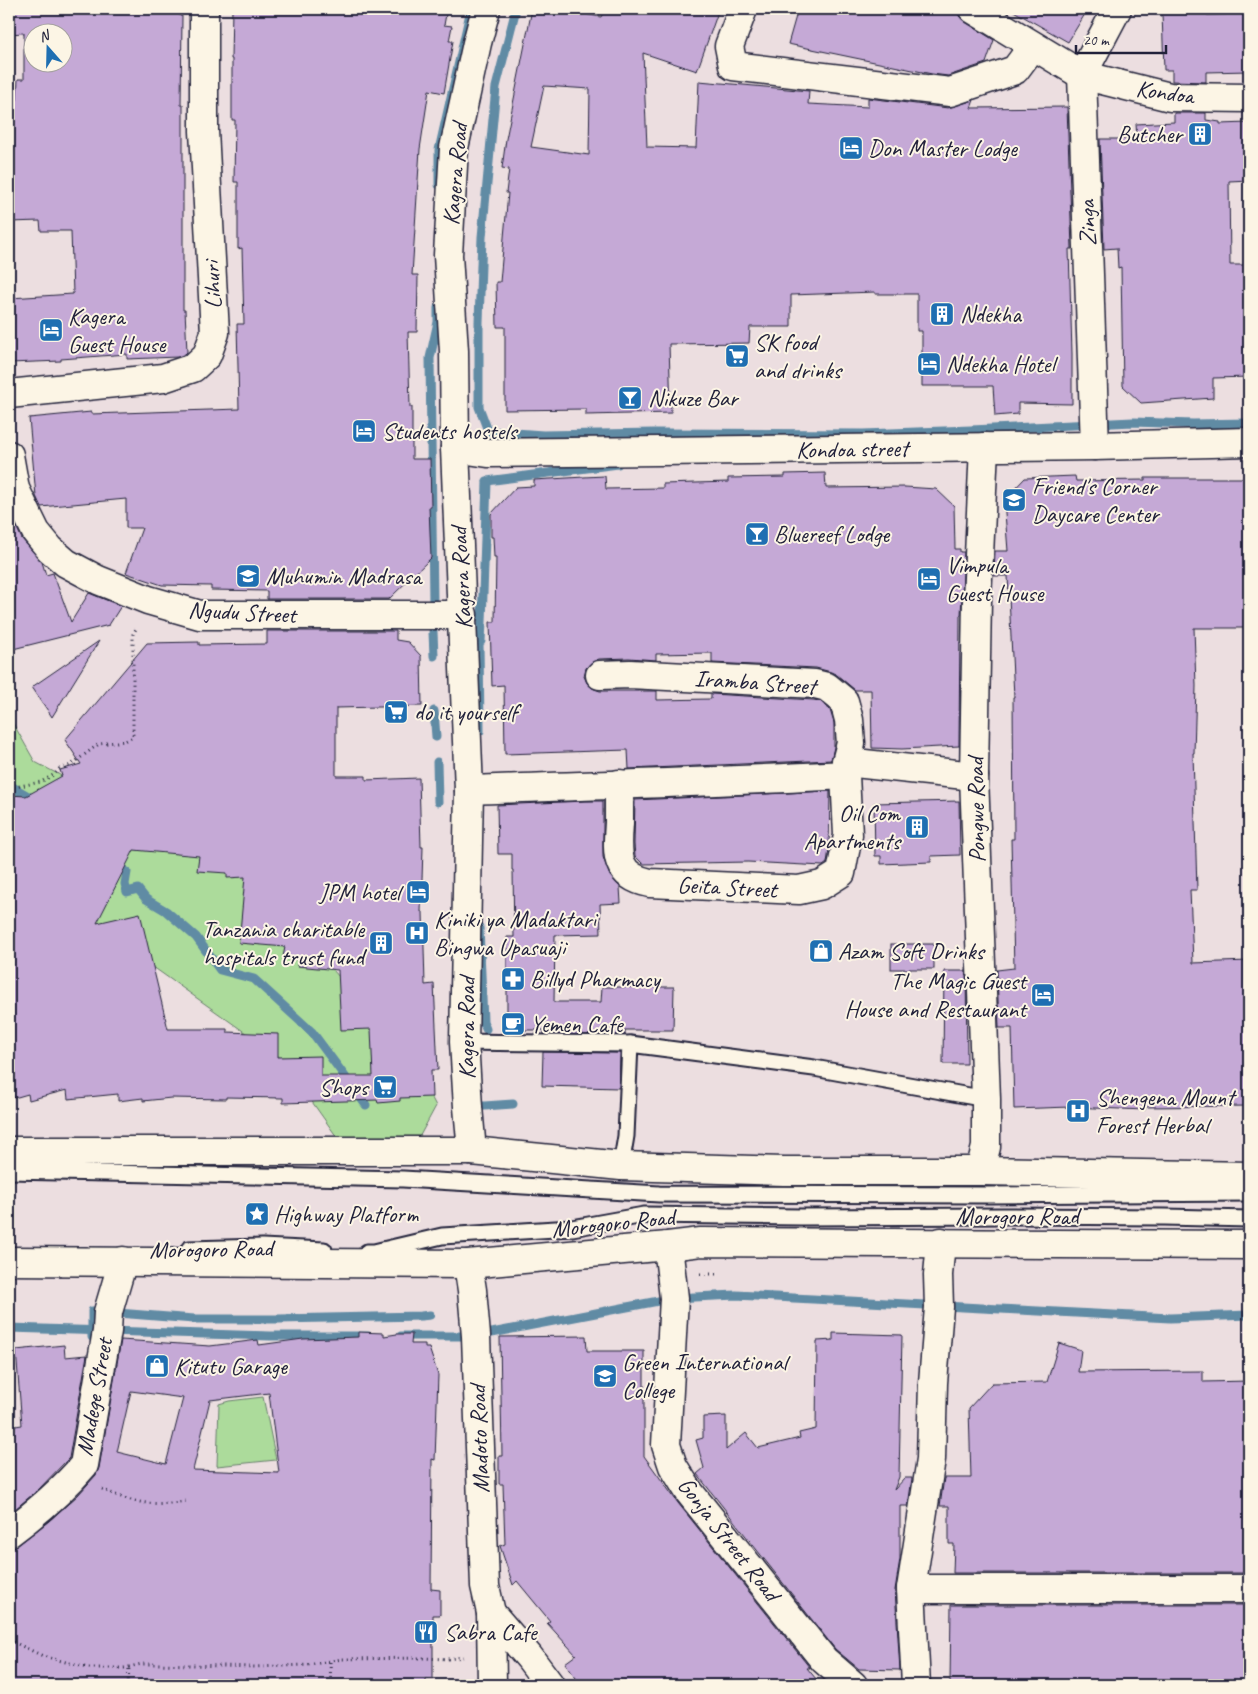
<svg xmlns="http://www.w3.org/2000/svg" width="1258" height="1694" viewBox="0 0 1258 1694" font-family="Caveat,sans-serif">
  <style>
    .green { fill: #acdb9b; stroke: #677e6b }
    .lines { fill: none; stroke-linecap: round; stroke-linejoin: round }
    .stream { stroke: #608ba4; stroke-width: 9 }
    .building { fill: #c5a9d6; stroke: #22223b; fill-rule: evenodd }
    .lane-casing { stroke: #22223b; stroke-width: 19 }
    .street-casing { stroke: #22223b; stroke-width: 31 }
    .secondary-casing { stroke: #22223b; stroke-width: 31 }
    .highway-casing { stroke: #22223b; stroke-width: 31 }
    .path { stroke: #22223b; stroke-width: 3; stroke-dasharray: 1 4; stroke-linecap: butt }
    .lane { stroke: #fcf5e5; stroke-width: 15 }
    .street { stroke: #fcf5e5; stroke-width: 28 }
    .secondary { stroke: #fcf5e5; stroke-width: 28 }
    .highway { stroke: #fcf5e5; stroke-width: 28 }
    .labels { text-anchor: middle; stroke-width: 4; stroke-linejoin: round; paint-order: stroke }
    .street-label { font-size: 24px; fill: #22223b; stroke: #fcf5e5 }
    .poi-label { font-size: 24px; fill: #22223b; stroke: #fcf5e5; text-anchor: start }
  </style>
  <rect width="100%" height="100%" fill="#ecdee0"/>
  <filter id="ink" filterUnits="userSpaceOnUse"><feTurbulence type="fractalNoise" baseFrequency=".02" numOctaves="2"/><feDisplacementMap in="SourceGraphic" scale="10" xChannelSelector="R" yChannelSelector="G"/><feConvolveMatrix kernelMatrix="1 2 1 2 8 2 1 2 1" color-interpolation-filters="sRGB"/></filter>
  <g filter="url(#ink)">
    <!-- green -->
    <g class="green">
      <path d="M9,716L35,762L98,795L182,811L275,904L413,1061L436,1106L416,1143L339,1140L281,1058L52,895L9,843Z"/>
      <path d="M263,1397L276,1460L217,1466L219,1404L229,1401Z"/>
    </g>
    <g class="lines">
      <!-- stream -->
      <g class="stream">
        <path d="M516,9L496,87L482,237L479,322V407L488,431L543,435L654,433L863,434L971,430L1133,422L1193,424L1249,423"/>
        <path d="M439,185V150L471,9"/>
        <path d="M487,481L618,464"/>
        <path d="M433,604L430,358L438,322V308"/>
        <path d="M433,632L434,656"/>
        <path d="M434,711L436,737"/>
        <path d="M480,731L479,641H481L482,622L487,482"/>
        <path d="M437,762L438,802"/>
        <path d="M9,785L28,796L34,805"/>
        <path d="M115,865L127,872L125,884L127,892L138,889L146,899L166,911L196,937L220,970L254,979L312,1032L366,1105"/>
        <path d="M479,927L483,1021L486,1029"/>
        <path d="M470,1107L513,1104"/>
        <path d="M9,1328L270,1336H368"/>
        <path d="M401,1336H476L674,1298L736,1295L1170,1318L1249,1315"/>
        <path d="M92,1337V1311L194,1319H279L421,1316L430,1315"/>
      </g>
    </g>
    <!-- building -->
    <g class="building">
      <path d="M9,9H180V16H182L181,105H183V310H185L187,352L185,354L178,357L127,359V354L61,359V361L9,363L10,298L73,294L71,231H41L40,221L10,222V211H9V100H17L18,79H24V33L9,34ZM32,32H62V62H32Z"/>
      <path d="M232,9H447L444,25L452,26L449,41H453L444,93L429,90L420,149L412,275H418L417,332H408L410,407H412V459H430L431,507H429L431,558L389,599H267V591L211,590V586L162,585L126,573L142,528H126V499L41,507L36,496L29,418L91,412V414L239,409L237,324H244L242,248L238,249V182H234L235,120H232V59H231Z"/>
      <path d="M532,9H555L601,17L605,9H719L697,71L643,53L647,147L696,148L699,81L809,91L808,104L868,107V98L948,108L974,100L971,108L1067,107L1072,249H1069L1072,354V404L1018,403V414L995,416L993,386H922V331H917V294H875V292L791,295V327H750L749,343L669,344L671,413L586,415V409L505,410V327H497L496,282H500L508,193H506L509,169L502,168L506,139ZM544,86L590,89L589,155L531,147Z"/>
      <path d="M798,9H957L959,16L965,22L994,40L986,63L948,76L932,74L788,44Z"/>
      <path d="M1010,9H1088L1068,42Z"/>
      <path d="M1206,12L1207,15L1249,14V71L1206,72V82L1172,81V70H1164L1162,13Z"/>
      <path d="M1174,113H1206V120L1220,122V124L1249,123V180L1229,181L1230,265H1249V377L1213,378V398L1141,403L1123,386L1121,267L1118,268L1117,248L1104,249L1100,139H1137L1136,124L1174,122Z"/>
      <path d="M825,473L826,488L905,487L936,489L954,506L955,549H960V552H964L961,615H960L959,746L902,749L872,748L871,690H855L837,675L831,672L816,668L712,663V653L656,654V660L629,658L599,659L592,662L586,668L584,676L587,683L592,688L600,691H657V700L711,699V694L813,700L820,701L830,710L834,723V747L831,760L629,769L628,750L505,754L504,685L492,686L490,622H495L496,557H494L493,537H491V514L516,487L534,486V480L584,477L605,476L606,489L663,488V484L728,482V478L785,477V474Z"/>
      <path d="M1075,476L1076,481L1145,480V478H1249V628H1194L1196,686L1194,753H1193L1197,890H1190L1193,963L1249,961V1106L1145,1107V1110L1070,1107L1014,1109L1012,1028H999L997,970L1014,968L1011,839H1014L1013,697H1014L1008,576H994L995,551H1008L1004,500L1025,478Z"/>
      <path d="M9,512L22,539L42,562L46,575L53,573L71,622L89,593L121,606L109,625L9,650Z"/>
      <path d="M267,631H396V640L408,642L421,656L422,706L336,708V776H366V780L419,778L421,847H423L421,912H423L425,985L434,984L438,1070H431L432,1097L400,1098V1101L378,1103L377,1100L283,1103V1098L226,1097V1099L171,1098L143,1101V1098L118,1101V1094L68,1099L67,1090L29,1100L28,1094L14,1098L9,1078V795L26,796L62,776L60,770L81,764L65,740L147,643L199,642V645L267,644ZM134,850L199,856L197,871L227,873V878L245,877L239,943L285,947L283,957L298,960L297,966L338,970L341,1030L371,1029L373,1076H321V1056L278,1057V1034L227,1032V1029H168L140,913L97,923Z"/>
      <path d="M99,641L52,717L32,687Z"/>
      <path d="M830,791L829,849L827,863L823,866L748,862L643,864L635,856L634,844L635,800Z"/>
      <path d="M584,801H603V857L610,876L620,887L621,903L600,904L601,934L555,935L554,1002H601L602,987H674L673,1030H625V1035L544,1034V1030H507V937H514L513,870H512V854H498L497,805Z"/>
      <path d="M959,801L960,855L931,856V862L881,864V856H875L874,803Z"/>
      <rect x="891" y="944" width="43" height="25"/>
      <path d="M944,971H966L967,1064H943Z"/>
      <path d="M543,1052L620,1053L619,1088L542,1086Z"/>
      <path d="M358,1332L384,1333V1336L397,1334H412L411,1344H425V1348H429L438,1375L435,1460L432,1459L431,1589L440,1590V1615H433V1679H426V1685H9V1548L18,1545L49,1521L78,1495L96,1475L99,1468L121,1340L210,1346L258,1340L259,1345L303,1339L358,1337ZM131,1391L183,1398L166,1464L117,1452ZM269,1393L279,1473L193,1470L210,1400Z"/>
      <path d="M833,1333L902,1335L899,1477L894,1490L905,1478H912L908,1506H900V1559L895,1590L900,1670L859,1669L835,1649L697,1474L704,1468L696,1440L703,1438V1417L726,1416V1450L746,1433L758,1448L800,1438L799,1433L816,1429L817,1341L833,1340Z"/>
      <path d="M586,1336L587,1351H644V1456L678,1503L810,1668H807L821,1685H581L565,1663L576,1655L547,1623L550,1621L517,1581L513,1585L500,1546L505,1544L503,1484H499V1456H502L500,1337Z"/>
      <path d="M1059,1343L1081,1350L1078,1372L1203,1371V1382L1249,1381V1573H953L954,1544H949V1506H940L944,1478H971L969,1408L992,1383L1047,1382Z"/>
      <path d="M64,1345L65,1357L87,1355L69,1458L38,1490L9,1514V1427L22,1425L16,1350Z"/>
      <path d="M951,1605H1249V1685H950Z"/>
    </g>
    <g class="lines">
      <defs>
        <g id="lane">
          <path d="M464,1042L630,1044L814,1068L986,1099"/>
          <path d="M621,1166L626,1136L630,1044"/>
          <path d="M9,1171L403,1179L659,1194L986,1195L1249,1193"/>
          <path d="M189,1249L262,1247L324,1250"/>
          <path d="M367,1252H374L442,1236L572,1228L644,1215L801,1217L1004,1216L1165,1217L1249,1219"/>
        </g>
        <g id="street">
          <path d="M743,9L729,46L733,66L950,92L1015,70L1033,46"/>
          <path d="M973,9L1082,75L1170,97L1249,98"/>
          <path d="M9,394L163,378L193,368L207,355L215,333L204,131V9"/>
          <path d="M1095,446L1082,75L1117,9"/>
          <path d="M9,455L15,489L36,532L50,549L66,563L98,580L148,600L200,615H463"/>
          <path d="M600,675L630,674L815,684L827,687L844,701L849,720L851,743L846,762L845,775L848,835L841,873L822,885L799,890L650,883C614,876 617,853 619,823C619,810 619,797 619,784"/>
          <path d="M846,762L974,776"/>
          <path d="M469,790C595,785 720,782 845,775"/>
          <path d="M980,1171L986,1147V1099L974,776L977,599L984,447"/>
          <path d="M668,1246L674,1298L666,1445L673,1466L690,1493L824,1660L853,1685"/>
          <path d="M9,1533C36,1513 62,1491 84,1465L107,1331L108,1312L123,1261"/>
          <path d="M911,1589H1249"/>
          <path d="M916,1685L911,1589L931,1459L933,1383L939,1307L938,1275L941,1242"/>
        </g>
        <g id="secondary">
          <path d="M455,448L488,453L1095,446L1249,442"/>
          <path d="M472,1151L468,1107L464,1042L469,790L455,448L454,351L448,255L454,148L477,43L486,9"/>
          <path d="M468,1264L472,1290L476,1336L485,1586L491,1613L492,1685"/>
          <path d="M491,1613L529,1657L550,1685"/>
        </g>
        <g id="highway">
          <path d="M9,1151H472L621,1166L784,1171H980L1249,1176"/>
          <path d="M9,1261L468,1264L668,1246L701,1242L1249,1245"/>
        </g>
      </defs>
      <!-- lane casing -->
      <use href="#lane" class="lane-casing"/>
      <!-- street casing -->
      <use href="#street" class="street-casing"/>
      <!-- secondary casing -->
      <use href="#secondary" class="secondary-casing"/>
      <!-- highway casing -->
      <use href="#highway" class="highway-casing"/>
      <!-- path -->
      <g class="path">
        <path d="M9,788L41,782L55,774L59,769L71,765L99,744L125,741L133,737V634L137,627"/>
        <path d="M700,1274H716"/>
        <path d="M102,1489C134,1504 152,1506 187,1501"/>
        <path d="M9,1640L43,1656L88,1668H124L142,1664H159L255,1667L308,1665L342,1659L424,1658L447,1659L463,1657"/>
        <path d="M330,1662L331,1685"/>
        <path d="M128,1685L129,1667"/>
      </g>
      <!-- lane -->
      <use href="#lane" class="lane"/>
      <!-- street -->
      <use href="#street" class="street"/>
      <!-- secondary -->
      <use href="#secondary" class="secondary"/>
      <!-- highway -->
      <use href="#highway" class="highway"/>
    </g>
  </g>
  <!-- icons -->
  <defs>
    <symbol id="building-square" viewBox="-11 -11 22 22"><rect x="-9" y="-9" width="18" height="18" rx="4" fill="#1f6fb2" stroke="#fcf5e5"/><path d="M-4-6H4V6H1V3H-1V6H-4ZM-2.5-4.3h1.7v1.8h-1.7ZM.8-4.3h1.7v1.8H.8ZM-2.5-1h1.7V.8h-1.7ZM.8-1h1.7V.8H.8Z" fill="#fff"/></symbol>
    <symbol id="hotel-square" viewBox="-11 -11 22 22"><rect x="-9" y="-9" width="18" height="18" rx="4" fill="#1f6fb2" stroke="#fcf5e5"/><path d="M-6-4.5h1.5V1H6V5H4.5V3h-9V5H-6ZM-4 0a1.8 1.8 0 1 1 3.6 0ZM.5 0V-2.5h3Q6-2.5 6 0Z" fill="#fff"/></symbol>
    <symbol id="supermarket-square" viewBox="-11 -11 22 22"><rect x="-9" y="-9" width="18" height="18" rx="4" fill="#1f6fb2" stroke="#fcf5e5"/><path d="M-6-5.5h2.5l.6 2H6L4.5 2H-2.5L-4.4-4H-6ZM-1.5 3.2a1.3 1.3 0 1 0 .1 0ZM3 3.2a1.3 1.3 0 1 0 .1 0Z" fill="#fff"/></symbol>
    <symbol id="bar-square" viewBox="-11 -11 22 22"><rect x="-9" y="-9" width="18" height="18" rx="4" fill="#1f6fb2" stroke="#fcf5e5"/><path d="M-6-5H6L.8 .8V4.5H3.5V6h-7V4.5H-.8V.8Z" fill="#fff"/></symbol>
    <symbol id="school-square" viewBox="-11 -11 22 22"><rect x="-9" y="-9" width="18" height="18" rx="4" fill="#1f6fb2" stroke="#fcf5e5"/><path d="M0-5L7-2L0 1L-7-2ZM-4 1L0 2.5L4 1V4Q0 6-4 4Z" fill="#fff"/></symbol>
    <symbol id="hospital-square" viewBox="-11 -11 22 22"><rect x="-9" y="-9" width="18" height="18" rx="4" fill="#1f6fb2" stroke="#fcf5e5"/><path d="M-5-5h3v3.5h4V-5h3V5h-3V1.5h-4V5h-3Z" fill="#fff"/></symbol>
    <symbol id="shop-square" viewBox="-11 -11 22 22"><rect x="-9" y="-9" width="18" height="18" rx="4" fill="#1f6fb2" stroke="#fcf5e5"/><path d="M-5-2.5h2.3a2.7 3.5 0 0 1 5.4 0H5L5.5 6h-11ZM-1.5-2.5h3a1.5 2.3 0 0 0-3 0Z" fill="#fff"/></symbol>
    <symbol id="pharmacy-square" viewBox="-11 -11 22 22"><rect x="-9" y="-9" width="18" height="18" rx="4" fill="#1f6fb2" stroke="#fcf5e5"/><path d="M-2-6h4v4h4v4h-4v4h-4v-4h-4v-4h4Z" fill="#fff"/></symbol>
    <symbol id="cafe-square" viewBox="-11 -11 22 22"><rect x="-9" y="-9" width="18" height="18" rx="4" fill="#1f6fb2" stroke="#fcf5e5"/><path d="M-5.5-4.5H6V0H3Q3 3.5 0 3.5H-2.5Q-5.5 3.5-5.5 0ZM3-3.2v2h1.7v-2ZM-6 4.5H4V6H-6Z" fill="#fff"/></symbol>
    <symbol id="sight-square" viewBox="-11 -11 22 22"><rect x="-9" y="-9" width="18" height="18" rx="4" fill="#1f6fb2" stroke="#fcf5e5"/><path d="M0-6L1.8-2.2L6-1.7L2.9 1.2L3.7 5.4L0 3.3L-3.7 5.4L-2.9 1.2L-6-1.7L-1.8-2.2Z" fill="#fff"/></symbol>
    <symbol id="university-square" viewBox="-11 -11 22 22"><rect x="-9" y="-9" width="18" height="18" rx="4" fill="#1f6fb2" stroke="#fcf5e5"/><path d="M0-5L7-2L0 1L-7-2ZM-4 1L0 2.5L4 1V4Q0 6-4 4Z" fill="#fff"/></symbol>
    <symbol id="restaurant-square" viewBox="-11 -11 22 22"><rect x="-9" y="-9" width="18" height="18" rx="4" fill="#1f6fb2" stroke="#fcf5e5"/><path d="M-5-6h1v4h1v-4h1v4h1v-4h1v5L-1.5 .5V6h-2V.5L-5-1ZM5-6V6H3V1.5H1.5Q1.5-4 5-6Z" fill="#fff"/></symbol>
  </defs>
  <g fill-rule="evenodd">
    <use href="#building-square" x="1186" y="120" width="28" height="28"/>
    <use href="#hotel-square" x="837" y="134" width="28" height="28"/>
    <use href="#building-square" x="928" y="300" width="28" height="28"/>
    <use href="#hotel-square" x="37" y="316" width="28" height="28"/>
    <use href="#supermarket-square" x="723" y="342" width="28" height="28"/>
    <use href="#hotel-square" x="915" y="350" width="28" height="28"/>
    <use href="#bar-square" x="616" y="384" width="28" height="28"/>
    <use href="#hotel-square" x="350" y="417" width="28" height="28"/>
    <use href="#school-square" x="1000" y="486" width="28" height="28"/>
    <use href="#bar-square" x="743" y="520" width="28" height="28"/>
    <use href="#school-square" x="234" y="562" width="28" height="28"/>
    <use href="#hotel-square" x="915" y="565" width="28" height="28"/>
    <use href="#supermarket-square" x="382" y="698" width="28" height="28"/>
    <use href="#building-square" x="903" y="813" width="28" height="28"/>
    <use href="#hotel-square" x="404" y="878" width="28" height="28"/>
    <use href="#hospital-square" x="403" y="919" width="28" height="28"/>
    <use href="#building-square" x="367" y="929" width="28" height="28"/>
    <use href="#shop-square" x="807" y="937" width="28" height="28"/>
    <use href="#pharmacy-square" x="499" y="965" width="28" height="28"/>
    <use href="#hotel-square" x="1029" y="981" width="28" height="28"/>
    <use href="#cafe-square" x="499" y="1010" width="28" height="28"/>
    <use href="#supermarket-square" x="371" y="1073" width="28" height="28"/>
    <use href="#hospital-square" x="1064" y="1097" width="28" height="28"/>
    <use href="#sight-square" x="243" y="1200" width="28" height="28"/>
    <use href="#shop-square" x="143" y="1352" width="28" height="28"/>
    <use href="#university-square" x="591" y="1362" width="28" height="28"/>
    <use href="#restaurant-square" x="412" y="1618" width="28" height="28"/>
  </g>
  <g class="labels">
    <!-- street labels -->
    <g class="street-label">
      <text transform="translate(1165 92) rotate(8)" y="8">Kondoa</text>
      <text transform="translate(455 174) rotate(-85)" y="8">Kagera Road</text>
      <text transform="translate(1087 223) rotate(-92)" y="8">Zinga</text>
      <text transform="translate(212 285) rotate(-93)" y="8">Lihuri</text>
      <text transform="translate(852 449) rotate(-1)" y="8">Kondoa street</text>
      <text transform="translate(461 578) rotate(-93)" y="8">Kagera Road</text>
      <text transform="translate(242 612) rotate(3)" y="8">Ngudu Street</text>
      <text transform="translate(755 682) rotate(4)" y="8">Iramba Street</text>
      <text transform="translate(976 810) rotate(-91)" y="8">Pongwe Road</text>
      <text transform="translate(727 887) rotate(3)" y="8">Geita Street</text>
      <text transform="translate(466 1028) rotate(-90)" y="8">Kagera Road</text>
      <text x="1017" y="1224">Morogoro Road</text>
      <text transform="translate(613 1223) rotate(-6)" y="8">Morogoro Road</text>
      <text transform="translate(211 1249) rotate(-1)" y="8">Morogoro Road</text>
      <text transform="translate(94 1397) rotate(-80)" y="8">Madege Street</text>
      <text transform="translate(479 1439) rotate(-92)" y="8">Madoto Road</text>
      <text transform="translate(729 1539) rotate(52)" y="8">Gonja Street Road</text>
    </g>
    <!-- poi labels -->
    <g class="poi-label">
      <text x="1182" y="142" text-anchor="end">Butcher</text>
      <text x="868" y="156">Don Master Lodge</text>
      <text x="960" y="322">Ndekha</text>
      <text x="68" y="324">Kagera<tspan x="68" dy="28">Guest House</tspan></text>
      <text x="754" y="350">SK food<tspan x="754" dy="28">and drinks</tspan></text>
      <text x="946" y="372">Ndekha Hotel</text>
      <text x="648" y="406">Nikuze Bar</text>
      <text x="382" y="439">Students hostels</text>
      <text x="1032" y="494">Friend's Corner<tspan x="1032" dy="28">Daycare Center</tspan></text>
      <text x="774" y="542">Bluereef Lodge</text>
      <text x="946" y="573">Vimpula<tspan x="946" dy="28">Guest House</tspan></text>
      <text x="266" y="584">Muhumin Madrasa</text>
      <text x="414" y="720">do it yourself</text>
      <text x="900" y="821" text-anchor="end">Oil Com<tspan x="900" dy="28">Apartments</tspan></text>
      <text x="400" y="900" text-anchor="end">JPM hotel</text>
      <text x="434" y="927">Kiniki ya Madaktari<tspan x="434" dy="28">Bingwa Upasuaji</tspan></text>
      <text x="364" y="937" text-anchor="end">Tanzania charitable<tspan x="364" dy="28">hospitals trust fund</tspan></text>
      <text x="838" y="959">Azam Soft Drinks</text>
      <text x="530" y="987">Billyd Pharmacy</text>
      <text x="1026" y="989" text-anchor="end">The Magic Guest<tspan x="1026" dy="28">House and Restaurant</tspan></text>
      <text x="530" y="1032">Yemen Cafe</text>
      <text x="368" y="1095" text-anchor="end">Shops</text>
      <text x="1096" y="1105">Shengena Mount<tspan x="1096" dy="28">Forest Herbal</tspan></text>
      <text x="274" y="1222">Highway Platform</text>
      <text x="622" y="1370">Green International<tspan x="622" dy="28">College</tspan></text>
      <text x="174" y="1374">Kitutu Garage</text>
      <text x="444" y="1640">Sabra Cafe</text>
    </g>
  </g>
  <!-- margin -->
  <rect width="1258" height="1694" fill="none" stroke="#fcf5e5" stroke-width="30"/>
  <rect x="15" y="15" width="1228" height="1664" fill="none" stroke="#22223b" stroke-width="2" filter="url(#ink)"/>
  <!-- north arrow -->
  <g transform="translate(48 48) rotate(340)"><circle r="24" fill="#fcf5e5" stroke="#a5a1a1"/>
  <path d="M0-4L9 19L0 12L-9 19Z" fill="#1f6fb2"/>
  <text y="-8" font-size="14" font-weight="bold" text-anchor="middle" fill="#22223b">N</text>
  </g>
  <!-- scale -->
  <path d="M1076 45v8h90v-8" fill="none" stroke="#22223b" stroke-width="2.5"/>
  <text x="1083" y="45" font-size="15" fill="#22223b" stroke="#fcf5e5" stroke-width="4" paint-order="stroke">20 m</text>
</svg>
